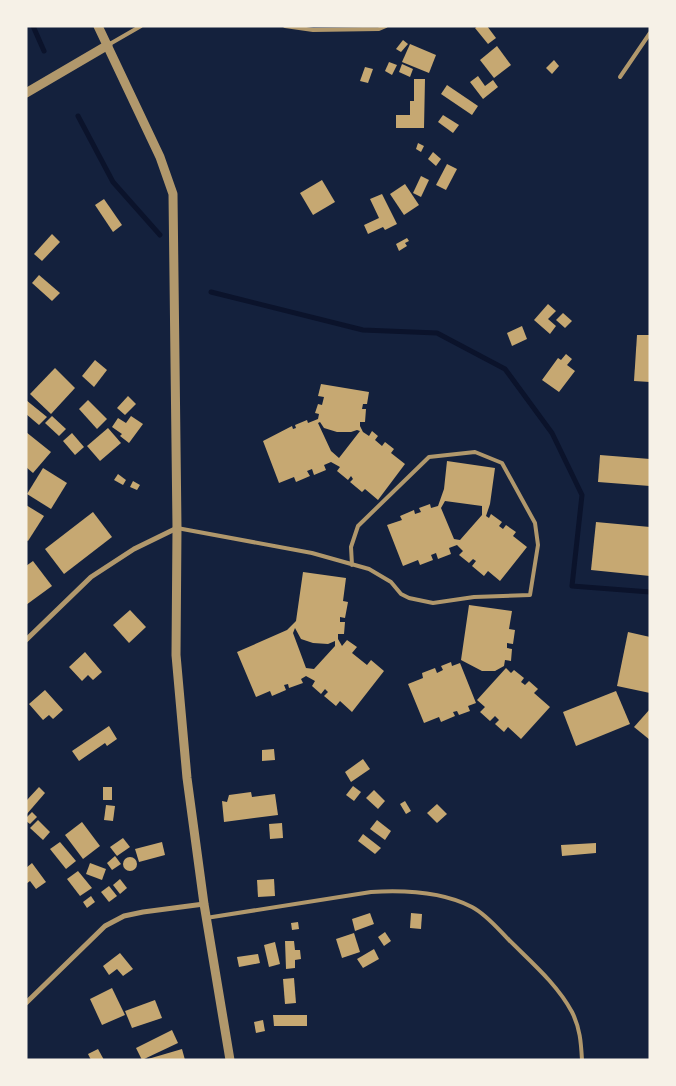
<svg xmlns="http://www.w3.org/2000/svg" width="676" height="1086" viewBox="0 0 676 1086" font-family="'Noto Sans',sans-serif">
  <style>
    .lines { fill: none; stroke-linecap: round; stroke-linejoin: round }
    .stream { stroke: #0b132b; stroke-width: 5 }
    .building { fill: #c6a872; fill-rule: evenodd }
    .service { stroke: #b1986c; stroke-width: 4 }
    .minor { stroke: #b1986c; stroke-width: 5 }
    .tertiary { stroke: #b1986c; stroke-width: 9 }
  </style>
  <rect width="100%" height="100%" fill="#14213d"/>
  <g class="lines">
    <!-- stream -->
    <g class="stream">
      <path d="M33,26L44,51"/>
      <path d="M78,116L113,182L160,235"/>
      <path d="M211,292L363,330L437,333L505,369L552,433L582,495L572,586L650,592"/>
    </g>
  </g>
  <!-- building -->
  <g class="building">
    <path d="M478,26H487L496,38L488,44L475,28Z"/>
    <path d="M403,40L408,44L401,52L396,49Z"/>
    <path d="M410,44L436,55L429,73L402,62Z"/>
    <path d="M497,46L511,65L494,78L480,60Z"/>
    <path d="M554,60L559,66L552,74L546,68Z"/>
    <path d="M389,62L397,65L392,75L385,71Z"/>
    <path d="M402,64L413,69L410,77L399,72Z"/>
    <path d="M365,67L373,69L368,83L360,81Z"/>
    <path d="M478,76L485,86L493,80L498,87L483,99L470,82Z"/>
    <path d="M414,79H425L424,128H396V115H410V101H414Z"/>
    <path d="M447,85L478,106L472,115L441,94Z"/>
    <path d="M443,115L459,125L453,133L438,122Z"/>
    <path d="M418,143L424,146L421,152L416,149Z"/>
    <path d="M433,152L441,159L436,166L428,159Z"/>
    <path d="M447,164L457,169L446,190L436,185Z"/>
    <path d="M421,176L429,180L421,197L413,193Z"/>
    <path d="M322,180L335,202L313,215L300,193Z"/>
    <path d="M405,184L419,205L404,215L390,194Z"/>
    <path d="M382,194L397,224L385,230L383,227L368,234L364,225L379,218L370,199Z"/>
    <path d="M104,199L122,225L113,232L95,205Z"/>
    <path d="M52,234L60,242L42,261L34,254Z"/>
    <path d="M407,238L409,241L405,243L407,246L399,251L396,244Z"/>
    <path d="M39,275L60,293L52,301L32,283Z"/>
    <path d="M548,304L556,311L548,319L556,326L550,334L534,320Z"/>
    <path d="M563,313L572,321L565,328L556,320Z"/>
    <path d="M522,326L527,339L512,346L507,333Z"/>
    <path d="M637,335H650V382L634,381Z"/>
    <path d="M566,354L572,359L567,365L575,371L559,392L542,380L558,358L561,360Z"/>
    <path d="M95,360L107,370L94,387L82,376Z"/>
    <path d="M55,368L75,388L51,414L30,394Z"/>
    <path d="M321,384L369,392L367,404H363L362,409H366L365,422H360V426L363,432L369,436L372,431L378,436L375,440L382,446L385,442L394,449L391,453L405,464L378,500L365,489L362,492L350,482L353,479L351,476L348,480L337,471L340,467L331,462L324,465L326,470L314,475L312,469L307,471L310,476L296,482L294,477L279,483L263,441L292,426L293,429L296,428L295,425L307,420L308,423L318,419L319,414L315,413L318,404L322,405L324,397L318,396ZM320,422L324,428L337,432H351L357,430L360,431L339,458L331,451L318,423Z"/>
    <path d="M128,396L136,404L125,415L117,408Z"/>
    <path d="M26,400L47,417L39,425L26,414Z"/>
    <path d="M88,400L107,419L97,429L79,409Z"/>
    <path d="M52,416L66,429L59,436L45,423Z"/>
    <path d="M131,416L143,424L129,443L120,436L122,434L112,427L118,418L126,423Z"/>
    <path d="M108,428L121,443L100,461L87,446Z"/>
    <path d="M26,432L51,452L33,473L26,467Z"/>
    <path d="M72,433L84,447L75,455L63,441Z"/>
    <path d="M600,455L650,459V486L598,482Z"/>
    <path d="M447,461L495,468L490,504L486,516L489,518L491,514L502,522L499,526L503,529L506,525L516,532L513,536L527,547L500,581L488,571L484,576L472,566L476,561L473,559L469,563L459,555L463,551L457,545L449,548L451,554L438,559L436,553L431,555L433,560L420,565L418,560L403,566L387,525L402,520L400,516L414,510L415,514L421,512L419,508L430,504L431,508L438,506L444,489ZM445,501L482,506V515L460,540L454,539L441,508Z"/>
    <path d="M43,468L67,483L51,509L27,494Z"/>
    <path d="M118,474L126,480L123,485L114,480Z"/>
    <path d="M133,481L140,485L137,490L130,487Z"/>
    <path d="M26,505L44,516L28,541L26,540Z"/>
    <path d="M93,512L112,537L64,574L45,549Z"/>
    <path d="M596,522L650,527V576L591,570Z"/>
    <path d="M33,561L52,586L26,605V566Z"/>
    <path d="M303,572L346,578L343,601L348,602L345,618L340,617V622H345L344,634H338V639L342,646L347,640L357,647L352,653L367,665L371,660L384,671L352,712L340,701L336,706L324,696L328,692L325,689L321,694L312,686L315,681L306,676L301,679L303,683L289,688L288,684L284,685L286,690L272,696L270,691L256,697L237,652L287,630L296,621ZM295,628L301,639L313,643L328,644L335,641V646L314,669L306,668L293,633Z"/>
    <path d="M469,605L512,611L509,629L515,630L513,644L507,643V648L512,649L511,661L505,660L504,666L495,671H482L461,660Z"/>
    <path d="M130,610L146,627L129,643L113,625Z"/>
    <path d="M628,632L650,637V693L617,686Z"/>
    <path d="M85,652L102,672L93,680L88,675L82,681L69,667Z"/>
    <path d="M451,662L452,666L460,663L476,703L468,706L470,711L459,715L457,711L453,712L455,716L441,722L439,717L424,723L408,684L423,678L422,673L435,668L437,673L443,670L441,666Z"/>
    <path d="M506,668L511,673L514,670L524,678L521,682L525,685L529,681L538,689L534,693L550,707L521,739L508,727L504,732L495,724L499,720L495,716L490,721L480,712L485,707L477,700Z"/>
    <path d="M45,690L63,710L53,719L49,715L43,720L29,704Z"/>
    <path d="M616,691L630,724L576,746L563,712Z"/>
    <path d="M650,709V740L634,727Z"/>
    <path d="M109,726L117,739L107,746L105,743L79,761L72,751Z"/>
    <path d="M274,749L275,760L262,761V750Z"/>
    <path d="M363,759L370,769L351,782L345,772Z"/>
    <path d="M353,786L361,792L354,801L346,795Z"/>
    <path d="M39,787L45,793L26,815V801Z"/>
    <rect x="103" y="787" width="9" height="13"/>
    <path d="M374,790L385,801L378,809L366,798Z"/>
    <path d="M251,792L252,797L275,794L278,815L224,822L222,801L227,802L229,795Z"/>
    <path d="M405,801L411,811L406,814L400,804Z"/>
    <path d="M437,804L447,814L437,823L427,813Z"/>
    <path d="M106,805L115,806L113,821L104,820Z"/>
    <path d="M32,812L37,817L30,824L26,821V818Z"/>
    <path d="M38,820L50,832L43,840L30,828Z"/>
    <path d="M377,820L391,831L385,840L370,829Z"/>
    <path d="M82,822L100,846L83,859L65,835Z"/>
    <path d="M282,823L283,838L270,839L269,824Z"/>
    <path d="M363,834L381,848L375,854L358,841Z"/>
    <path d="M123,838L130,847L117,856L110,847Z"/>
    <path d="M60,842L76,861L66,869L50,849Z"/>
    <path d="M162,842L165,855L139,862L135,849Z"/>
    <path d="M596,843V853L562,856L561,845Z"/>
    <path d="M115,856L121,864L112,870L107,863Z"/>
    <circle cx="130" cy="864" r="7"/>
    <path d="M32,863L46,882L36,889L30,881L26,884V868Z"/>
    <path d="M90,863L106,869L102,880L86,874Z"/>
    <path d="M78,871L92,888L80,896L67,879Z"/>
    <path d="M120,879L127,888L120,894L113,885Z"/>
    <path d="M274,879L275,896L258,897L257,880Z"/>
    <path d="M109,886L117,896L109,902L101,892Z"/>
    <path d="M91,896L95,902L87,908L83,902Z"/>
    <path d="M370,913L374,924L355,931L352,919Z"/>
    <path d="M411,913L422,914L421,929L410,928Z"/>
    <path d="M298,922L299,929L292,930L291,923Z"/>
    <path d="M385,932L391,941L384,946L378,937Z"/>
    <path d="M354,933L360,952L342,958L336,939Z"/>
    <path d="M285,941H294L295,950H300L301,959L295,960V968L286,969Z"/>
    <path d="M275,942L280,964L269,967L264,945Z"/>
    <path d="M374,949L379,959L363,968L357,959Z"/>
    <path d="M120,953L133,969L123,976L117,969L109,975L103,966Z"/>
    <path d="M258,954L260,963L239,967L237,957Z"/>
    <path d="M294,978L296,1003L285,1004L283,979Z"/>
    <path d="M112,988L125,1015L102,1025L90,999Z"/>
    <path d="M155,1000L162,1018L132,1028L125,1011Z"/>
    <path d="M273,1015H307V1026H274Z"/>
    <path d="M263,1020L265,1031L256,1033L254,1022Z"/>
    <path d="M172,1030L178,1043L142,1060L136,1048Z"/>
    <path d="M98,1049L104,1060H91L88,1054Z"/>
    <path d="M182,1049L185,1060H148V1059Z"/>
  </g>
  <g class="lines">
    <!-- service -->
    <g class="service">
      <path d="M285,26L313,30L379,29L386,26"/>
      <path d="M108,45L141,26"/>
      <path d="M620,77L650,33"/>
      <path d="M177,528L312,553L369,569L391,582L401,594L409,598L433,603L474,597L530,595L538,545L535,523L502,463L475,452L429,457L358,526L351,547L352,565"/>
      <path d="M206,918L371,892C403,890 443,892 472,907C487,915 498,929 509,940C531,962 557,984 572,1012C580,1028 581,1042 582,1060"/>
    </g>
    <!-- minor -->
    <g class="minor">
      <path d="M26,640L91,577L134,549L177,528"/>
      <path d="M26,1003L105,926L124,916L143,912L204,904"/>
    </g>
    <!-- tertiary -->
    <g class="tertiary">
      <path d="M98,26L160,157L173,194L177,528L176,655L187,778L204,904L230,1060"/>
      <path d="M26,93L108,45"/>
    </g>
  </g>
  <!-- border -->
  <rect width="676" height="1086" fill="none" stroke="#f6f1e7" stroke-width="55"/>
</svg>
